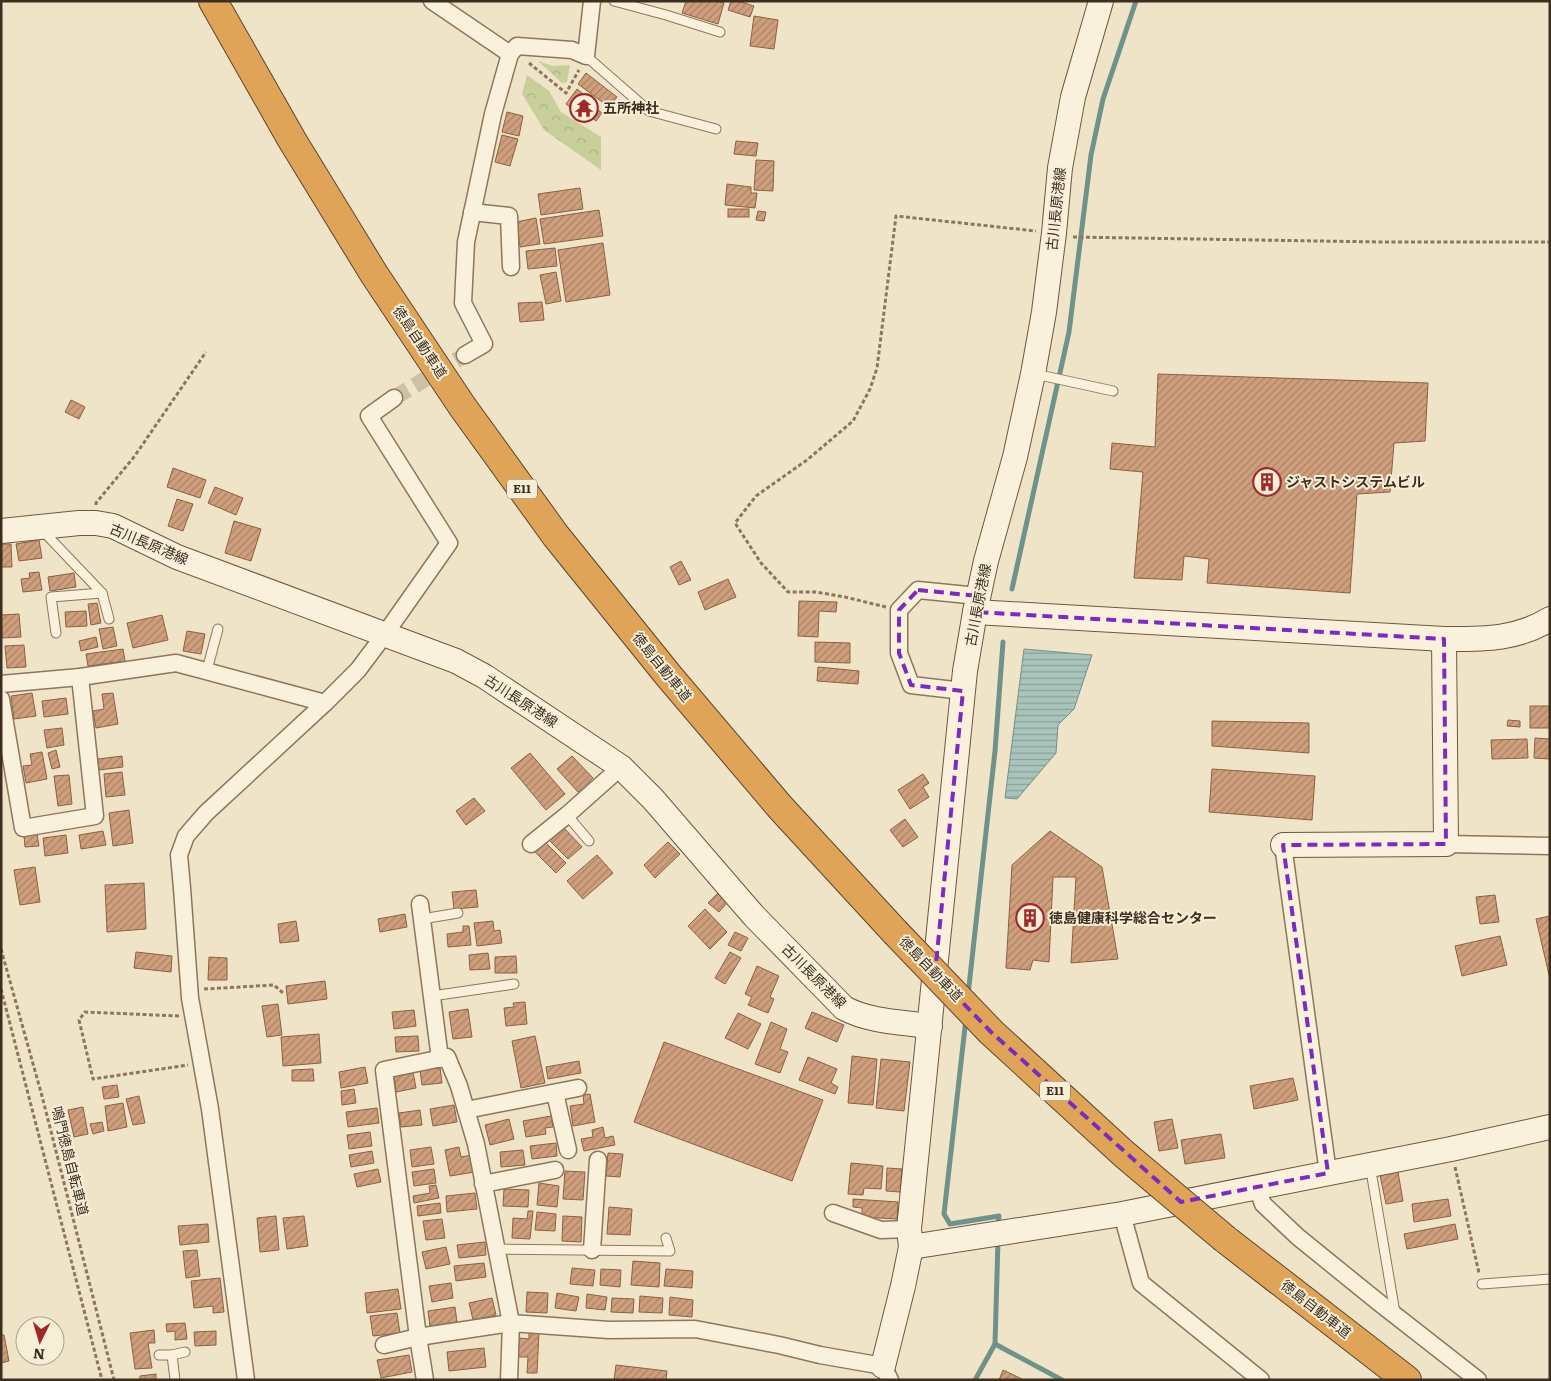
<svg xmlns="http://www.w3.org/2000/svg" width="1551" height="1381" viewBox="0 0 1551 1381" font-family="Literata,'Noto Sans JP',serif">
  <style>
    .forest { fill: url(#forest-crowns) }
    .water { fill: url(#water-rules); stroke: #6f938a }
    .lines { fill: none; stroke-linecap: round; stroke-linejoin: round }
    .stream { stroke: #6f938a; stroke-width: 5 }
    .building { fill: url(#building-hatch); stroke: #8d5f41 }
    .street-tunnel { stroke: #ccc0a6; stroke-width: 16; stroke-dasharray: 16 8; stroke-linecap: butt }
    .lane-casing { stroke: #8d765c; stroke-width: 11 }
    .street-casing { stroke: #8d765c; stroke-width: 19 }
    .secondary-casing { stroke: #6f573f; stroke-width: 26 }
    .highway-casing { stroke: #5b4430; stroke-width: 30 }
    .path { stroke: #8d765c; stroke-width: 3; stroke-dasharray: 4 2.5; stroke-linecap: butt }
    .lane { stroke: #faf1dc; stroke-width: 9 }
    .street { stroke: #faf1dc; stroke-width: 16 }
    .secondary { stroke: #faf1dc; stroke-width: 24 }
    .highway { stroke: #e0a458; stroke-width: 28 }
    .highway-bridge-casing { stroke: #5b4430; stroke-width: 30; stroke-linecap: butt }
    .highway-bridge { stroke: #e0a458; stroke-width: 28 }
    .marked { fill: none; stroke: #7b2cbf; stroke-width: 4; stroke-dasharray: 10 6; stroke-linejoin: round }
    .labels { text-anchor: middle; stroke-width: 4; stroke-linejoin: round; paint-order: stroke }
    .shield { fill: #f7eed8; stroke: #756857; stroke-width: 1 }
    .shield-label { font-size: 12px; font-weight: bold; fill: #3d2e20 }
    .poi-label { font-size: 14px; font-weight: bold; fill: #3d2e20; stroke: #f7eed8; text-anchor: start }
    .street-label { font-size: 14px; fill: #3d2e20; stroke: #f7eed8 }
  </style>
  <defs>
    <pattern id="forest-crowns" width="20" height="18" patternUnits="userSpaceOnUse" patternTransform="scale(1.25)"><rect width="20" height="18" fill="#c9cf9b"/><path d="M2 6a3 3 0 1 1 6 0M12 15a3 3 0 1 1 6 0" fill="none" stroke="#aeb285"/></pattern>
    <pattern id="water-rules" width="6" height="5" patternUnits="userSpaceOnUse" patternTransform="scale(1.25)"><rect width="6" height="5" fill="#a9c4bc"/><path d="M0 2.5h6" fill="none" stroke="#8ba098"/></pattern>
    <pattern id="building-hatch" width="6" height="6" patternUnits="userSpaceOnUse" patternTransform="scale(1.25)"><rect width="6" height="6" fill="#cf9f7d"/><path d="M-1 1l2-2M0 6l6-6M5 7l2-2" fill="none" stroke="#a98266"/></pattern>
  </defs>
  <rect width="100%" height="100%" fill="#f0e4c8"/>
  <!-- forest -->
  <g class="forest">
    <path d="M538,61L553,66L570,65L567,82L562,83Z"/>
    <path d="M527,75L549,91L561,112L601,137V170L544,130L522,94Z"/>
  </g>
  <!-- water -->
  <path class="water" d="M1024,649L1092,655L1074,709L1058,725L1056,753L1017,799L1005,798Z"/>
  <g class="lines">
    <!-- stream -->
    <g class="stream">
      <path d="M1012,589L1069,332L1091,155L1103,99L1136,1"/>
      <path d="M968,995L995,751L1003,642"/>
      <path d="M966,1018L944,1214L950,1224L999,1216L998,1227"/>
      <path d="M995,1344L1062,1380"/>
      <path d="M975,1380L995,1344L998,1240"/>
    </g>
  </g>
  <!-- building -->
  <g class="building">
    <path d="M686,1H717L724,3L718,24L682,13Z"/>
    <path d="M731,1H738L754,6L750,17L728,10Z"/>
    <path d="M754,16L778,20L774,49L750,46Z"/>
    <path d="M586,73L617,97L609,107L578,84Z"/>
    <path d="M577,89L592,101L590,104L602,113L596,121L588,114L585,118L566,104Z"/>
    <path d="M507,112L523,116L519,136L502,132Z"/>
    <path d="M502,135L518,139L510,166L495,162Z"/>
    <path d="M736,141L758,143L756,156L734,154Z"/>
    <path d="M756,160L774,161L773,191L754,190Z"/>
    <path d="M727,184L751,187V193H757L755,208L725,205Z"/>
    <path d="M580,188L583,209L541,215L538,194Z"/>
    <rect x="728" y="209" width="21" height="8"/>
    <path d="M599,210L603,236L544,244L540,219Z"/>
    <path d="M758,211L766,212L764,221L756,220Z"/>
    <path d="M536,218L540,244L520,247L516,222Z"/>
    <path d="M603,243L610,295L566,302L558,250Z"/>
    <path d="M555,248L557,266L528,269L526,251Z"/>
    <path d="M556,272L561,301L546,304L540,275Z"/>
    <path d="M542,302L544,320L520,322L518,303Z"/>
    <path d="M1158,374L1428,383L1425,441L1394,443L1390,492L1357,494L1350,593L1207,583L1209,559L1184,556L1182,580L1134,578L1143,472L1110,469L1112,443L1155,447Z"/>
    <path d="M71,400L85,407L79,419L65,412Z"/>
    <path d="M173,468L206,480L200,498L167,487Z"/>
    <path d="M215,487L243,498L236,515L208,503Z"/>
    <path d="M177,499L193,504L183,531L168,526Z"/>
    <path d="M234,521L261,529L251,561L225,553Z"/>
    <path d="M39,540L42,558L19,561L16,544Z"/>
    <path d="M1,544H11L12,567H1Z"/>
    <path d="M681,561L691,580L679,585L670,567Z"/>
    <path d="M39,572L42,590L23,592L21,579L30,578L29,573Z"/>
    <path d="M74,573L76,587L50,591L48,577Z"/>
    <path d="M728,579L736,597L705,610L698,592Z"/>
    <path d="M799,601L837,602L836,612L819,611L818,637L798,636Z"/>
    <path d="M97,603L101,623L91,625L88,604Z"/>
    <path d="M86,611L87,626L66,627L65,612Z"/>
    <path d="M19,614L21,637L2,638L1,615Z"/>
    <path d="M162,615L168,640L133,648L127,623Z"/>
    <path d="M113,627L117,646L103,649L99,629Z"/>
    <path d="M187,631L205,634L201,654L183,651Z"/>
    <path d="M96,637L98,647L81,651L79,641Z"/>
    <path d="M815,642L850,643V663L815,662Z"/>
    <path d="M24,645L26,667L7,668L5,646Z"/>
    <path d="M123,649L125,661L88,666L86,654Z"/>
    <path d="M818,667L859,671L858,684L817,681Z"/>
    <path d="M32,693L36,716L14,719L11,696Z"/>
    <path d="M113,693L118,724L96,728L93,711L104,709L102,694Z"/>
    <path d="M66,698L68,714L44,717L42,701Z"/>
    <rect x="1530" y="706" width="20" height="22"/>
    <path d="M1508,720L1520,721V727L1507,726Z"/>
    <path d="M1212,721L1309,723V753L1212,746Z"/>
    <path d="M62,728L64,745L47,748L44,730Z"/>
    <path d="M1535,738L1550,739V759L1534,758Z"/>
    <path d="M1527,739L1528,758L1492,759L1491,740Z"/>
    <path d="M56,750L60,767L52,769L48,753Z"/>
    <path d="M42,752L47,779L26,783L23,766L32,765L30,754Z"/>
    <path d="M530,753L565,794L546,810L511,768Z"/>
    <path d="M122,756L123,767L99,770L98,759Z"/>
    <path d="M572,756L593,778L578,792L557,769Z"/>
    <path d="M1212,769L1315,776L1312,820L1209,812Z"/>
    <path d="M122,772L125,795L106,797L104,774Z"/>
    <path d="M923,774L929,783L923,787L929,797L910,809L898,790Z"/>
    <path d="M69,775L72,804L58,806L54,776Z"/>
    <path d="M474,798L485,811L466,825L456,811Z"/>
    <path d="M129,810L133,843L113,846L109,813Z"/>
    <path d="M905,819L918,837L903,847L890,830Z"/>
    <path d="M563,827L582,847L568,859L549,840Z"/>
    <path d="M103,831L106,845L81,849L79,835Z"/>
    <path d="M1050,831L1102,867L1118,959L1071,963L1076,877H1053L1049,962L1033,960L1030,970L1006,968L1012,865Z"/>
    <path d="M37,834L39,846L25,847L24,836Z"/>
    <path d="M66,835L68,853L45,856L43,838Z"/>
    <path d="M545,842L566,863L556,873L535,852Z"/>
    <path d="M668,842L680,854L655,878L644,865Z"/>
    <path d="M597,855L613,873L583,899L567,881Z"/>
    <path d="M35,867L40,902L20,905L14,870Z"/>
    <path d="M144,883L146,929L107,932L105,885Z"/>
    <path d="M476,890L478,907L454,909L452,892Z"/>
    <path d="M718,893L728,902L719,912L708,903Z"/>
    <path d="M1495,895L1499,922L1480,924L1476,897Z"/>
    <path d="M705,909L727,932L710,949L688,926Z"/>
    <path d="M405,914L407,927L380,932L378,919Z"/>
    <path d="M1550,916V979L1536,919Z"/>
    <path d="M296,921L299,941L280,943L278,924Z"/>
    <path d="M493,921L494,931L500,930L502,943L477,946L474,923Z"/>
    <path d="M463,926H469L471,945L448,947L447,934L463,932Z"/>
    <path d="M735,932L748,938L741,951L728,945Z"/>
    <path d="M1500,936L1507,965L1462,976L1455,946Z"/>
    <path d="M136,952L172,956L171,972L134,968Z"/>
    <path d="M730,952L741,958L725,984L715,978Z"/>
    <path d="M488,953L490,969L470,970L469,955Z"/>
    <path d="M516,956L517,973H495V957Z"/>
    <path d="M209,957L227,958V980H208Z"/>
    <path d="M757,966L779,976L770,997L774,999L768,1013L748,1005L752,997L745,994Z"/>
    <path d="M325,981L327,999L288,1004L286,986Z"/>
    <path d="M525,1002L527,1024L506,1026L504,1008L514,1007L513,1003Z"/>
    <path d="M278,1004L282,1035L267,1037L262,1006Z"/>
    <path d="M468,1009L472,1037L453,1039L449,1012Z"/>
    <path d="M414,1010L416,1026L394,1029L392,1012Z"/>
    <path d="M812,1012L844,1025L837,1042L805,1028Z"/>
    <path d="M738,1013L761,1024L748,1049L725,1038Z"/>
    <path d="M771,1022L787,1029L780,1049L788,1052L780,1073L755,1064Z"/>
    <path d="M319,1034L321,1063L283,1066L281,1037Z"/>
    <path d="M418,1036L419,1051L396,1052L395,1037Z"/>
    <path d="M535,1036L545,1083L521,1088L512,1041Z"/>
    <path d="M664,1042L823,1100L792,1181L634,1122Z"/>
    <path d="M852,1056L877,1059L873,1105L848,1103Z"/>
    <path d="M808,1057L837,1069L831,1083L838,1087L835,1094L799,1080Z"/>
    <path d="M881,1059L910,1062L904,1111L876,1108Z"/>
    <path d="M579,1061L581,1073L548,1079L546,1067Z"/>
    <path d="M365,1067L368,1083L341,1088L339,1072Z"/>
    <path d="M440,1068L442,1083L422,1085L420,1070Z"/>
    <path d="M313,1069L314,1081H292V1070Z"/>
    <path d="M413,1072L416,1088L396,1092L394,1075Z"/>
    <path d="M1293,1078L1298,1100L1254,1109L1250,1086Z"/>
    <path d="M117,1085L119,1097L104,1099L102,1087Z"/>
    <path d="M354,1089L356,1103L342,1105L341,1091Z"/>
    <path d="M590,1094L595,1122L573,1126L570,1106L584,1104L583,1095Z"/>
    <path d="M139,1096L145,1123L133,1125L126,1099Z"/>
    <path d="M123,1103L127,1127L108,1131L105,1106Z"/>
    <path d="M454,1105L457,1122L433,1126L430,1109Z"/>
    <path d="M83,1107L88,1134L74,1137L68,1110Z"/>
    <path d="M377,1108L379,1123L348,1127L346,1112Z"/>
    <path d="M420,1110L422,1125L401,1127L399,1113Z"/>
    <path d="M551,1116L553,1127L545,1128L546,1134L526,1137L523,1121Z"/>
    <path d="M509,1119L514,1139L490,1145L485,1125Z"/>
    <path d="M1172,1119L1178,1148L1159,1151L1154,1122Z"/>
    <path d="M102,1122L104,1131L93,1134L90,1124Z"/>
    <path d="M603,1127L605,1138L613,1136L615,1145L584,1151L581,1139L593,1137L592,1130Z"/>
    <path d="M370,1132L372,1146L349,1149L347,1135Z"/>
    <path d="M1221,1134L1225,1158L1185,1164L1181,1140Z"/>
    <path d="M556,1143L557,1156L532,1159L530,1146Z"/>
    <path d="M431,1147L434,1164L412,1167L410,1150Z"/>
    <path d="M459,1147L461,1157L472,1155L475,1172L450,1176L445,1150Z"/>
    <path d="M523,1150L525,1165L501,1167L500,1152Z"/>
    <path d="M372,1151L374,1163L351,1167L349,1155Z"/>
    <path d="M608,1153L623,1154L620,1177L606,1176Z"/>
    <path d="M851,1163L883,1166L881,1189L864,1188L863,1195L848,1194Z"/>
    <path d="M887,1168L902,1169L900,1192L886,1191Z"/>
    <path d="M378,1169L381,1182L357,1187L354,1174Z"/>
    <path d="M434,1169L436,1183L414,1186L412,1172Z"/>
    <path d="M565,1171L585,1172L583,1200L563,1199Z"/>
    <path d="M1398,1172L1403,1201L1386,1204L1380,1175Z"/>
    <path d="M539,1183L559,1186L557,1207L537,1205Z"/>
    <path d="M436,1185L439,1198L414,1203L413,1196L430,1193L429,1186Z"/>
    <path d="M504,1189L529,1190L528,1207L503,1206Z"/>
    <path d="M475,1193L477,1209L447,1212L446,1196Z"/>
    <path d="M853,1199L898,1202L897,1219L862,1217V1208L853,1207Z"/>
    <path d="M1448,1199L1451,1216L1414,1222L1412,1204Z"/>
    <path d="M440,1203L441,1213L418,1216L417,1206Z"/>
    <path d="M609,1207L632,1209L630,1235L607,1234Z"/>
    <path d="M528,1211H533L530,1239L512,1238L513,1218L527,1219Z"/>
    <path d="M537,1212L556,1214L555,1231L535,1230Z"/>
    <path d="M276,1216L279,1250L260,1252L257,1218Z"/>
    <path d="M304,1216L308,1246L287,1249L283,1218Z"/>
    <path d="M563,1216L582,1217L581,1242L562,1241Z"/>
    <path d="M442,1219L445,1238L426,1240L423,1221Z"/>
    <path d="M208,1224L209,1242L180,1245L178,1226Z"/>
    <path d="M1455,1224L1458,1239L1407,1249L1404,1234Z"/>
    <path d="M485,1242L486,1255L459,1258L457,1245Z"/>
    <path d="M446,1247L450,1264L426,1269L422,1252Z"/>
    <path d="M197,1250L200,1276L186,1278L183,1251Z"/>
    <path d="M633,1261L660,1263L659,1287L631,1285Z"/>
    <path d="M484,1263L486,1277L456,1281L454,1266Z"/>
    <path d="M572,1268L595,1270L593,1286L570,1284Z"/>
    <path d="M601,1269L621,1270L620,1287L600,1285Z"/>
    <path d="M666,1269L693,1271L692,1288L664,1286Z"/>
    <path d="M220,1278L224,1312L213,1313V1306L194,1308L191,1281Z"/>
    <path d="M451,1283L453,1298L432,1302L429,1286Z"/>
    <path d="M398,1289L401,1309L367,1313L365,1293Z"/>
    <path d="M527,1292L548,1293L547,1313L526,1312Z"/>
    <path d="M557,1293L579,1297L576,1311L555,1308Z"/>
    <path d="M587,1294L607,1297L605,1310L586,1308Z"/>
    <path d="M640,1296L663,1298L662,1313L639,1312Z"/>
    <path d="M670,1297L693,1300L692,1317L669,1315Z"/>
    <path d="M492,1298L496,1315L473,1320L469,1303Z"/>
    <path d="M612,1298L634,1299L633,1313L611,1312Z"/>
    <path d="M455,1307L457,1322L430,1326L428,1311Z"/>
    <path d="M397,1313L400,1333L373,1336L370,1316Z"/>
    <path d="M185,1323L187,1339L175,1340V1331L167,1332L166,1324Z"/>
    <path d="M154,1330L155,1343H148L152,1368L135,1369L130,1333Z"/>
    <path d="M216,1331V1345L195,1346L194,1332Z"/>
    <path d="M529,1332H539L537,1373H527L528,1357H518L519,1338L529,1339Z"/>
    <path d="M1,1335H4L9,1361L1,1363Z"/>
    <path d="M484,1348L486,1367L449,1371L447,1352Z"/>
    <path d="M409,1355L412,1372L381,1378L377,1360Z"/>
    <path d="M616,1365L667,1371L666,1380H614Z"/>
    <path d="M1003,1370L1022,1379V1380H999Z"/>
    <path d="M156,1374V1380H140V1376Z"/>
  </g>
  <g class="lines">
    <!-- street-tunnel -->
    <path class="street-tunnel" d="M394,398L465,355"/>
    <defs>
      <g id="lane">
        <path d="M614,1L666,15L720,32"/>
        <path d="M586,56L649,111L716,129"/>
        <path d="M1035,374L1113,391"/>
        <path d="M42,530L102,593L51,597L56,633"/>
        <path d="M102,593L109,619"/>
        <path d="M207,670L218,629"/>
        <path d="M567,815L589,841"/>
        <path d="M422,919L458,913"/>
        <path d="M432,996L514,984"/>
        <path d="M1370,1165L1395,1313"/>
        <path d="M495,1249L670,1251L666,1238"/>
        <path d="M1482,1284L1550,1279"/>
        <path d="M159,1355H172"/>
        <path d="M175,1380L172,1355L185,1352"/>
      </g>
      <g id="street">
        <path d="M432,1L510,54"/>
        <path d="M472,212L509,216L511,267"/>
        <path d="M465,355L484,344L463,303L466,242L493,114L510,54L517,46L572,50L586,56L592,1"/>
        <path d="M1,684L80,677L176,663L325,703"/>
        <path d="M963,691L911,685L899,653V610L918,590L978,596"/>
        <path d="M1,699L23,828L95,816L80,677"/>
        <path d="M531,844L567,815L621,767"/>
        <path d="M1446,844L1550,846"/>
        <path d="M1283,845L1328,1173"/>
        <path d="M420,904L440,1059"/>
        <path d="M447,1057L459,1086L476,1144L511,1323L418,1337L384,1070Z"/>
        <path d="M555,1093L568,1150"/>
        <path d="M466,1110L578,1088"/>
        <path d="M483,1184L555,1170"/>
        <path d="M1257,1187L1263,1204L1298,1237L1377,1301L1478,1380"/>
        <path d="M833,1213L881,1230L909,1229"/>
        <path d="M1122,1214L1141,1283L1261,1380"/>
        <path d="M592,1250L598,1160"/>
        <path d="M384,1345L418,1337L425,1380"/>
        <path d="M883,1366L890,1380"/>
        <path d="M246,1380L210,1109L190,998L182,888L179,855L186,836L206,813L325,703L358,670L385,634L449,543L369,416L394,398"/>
        <path d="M509,1380L511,1323L609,1330L695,1329L779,1345L820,1355L883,1366"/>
      </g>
      <g id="secondary">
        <path d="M1,531L79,523H96L113,526L177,557L456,661L484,676L621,767L653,799L754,916L844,1008C870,1022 901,1022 930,1026"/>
        <path d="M975,612L1444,639C1483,639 1516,640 1550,619"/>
        <path d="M1283,845L1446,844L1444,639"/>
        <path d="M911,1247L1122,1214L1451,1149L1550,1127"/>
        <path d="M883,1366L903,1286L911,1247L909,1229L965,671L975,612L986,561L1015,457L1033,374L1044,312L1054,233L1060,168L1073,97L1101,1"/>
      </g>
      <g id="highway">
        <path d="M213,1L292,140L374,274L462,406L556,536L668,675L780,807L895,932"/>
        <path d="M1225,1239L1407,1380"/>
      </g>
    </defs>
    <!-- lane casing -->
    <use href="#lane" class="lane-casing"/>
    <!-- street casing -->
    <use href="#street" class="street-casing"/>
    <!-- secondary casing -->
    <use href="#secondary" class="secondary-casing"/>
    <!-- highway casing -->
    <use href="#highway" class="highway-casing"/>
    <!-- path -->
    <g class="path">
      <path d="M529,63L566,93L579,70"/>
      <path d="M1073,237L1380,242H1550"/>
      <path d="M96,505V503L134,457L206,352"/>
      <path d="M886,607L845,597L816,592H788L761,563L735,523L756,496L807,460L853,421L870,389L877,368L896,216L1036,231"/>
      <path d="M1,949L42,1096L114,1380"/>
      <path d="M1,989L102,1380"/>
      <path d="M204,989L274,985L283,993"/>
      <path d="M179,1016L85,1012L79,1020L93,1079L188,1065"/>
      <path d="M1455,1167L1479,1273"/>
    </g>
    <!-- lane -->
    <use href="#lane" class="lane"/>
    <!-- street -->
    <use href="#street" class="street"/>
    <!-- secondary -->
    <use href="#secondary" class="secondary"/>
    <!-- highway -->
    <use href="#highway" class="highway"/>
    <defs>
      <path id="highway-bridge" d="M895,932L991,1032L1124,1154L1225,1239"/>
    </defs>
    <!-- highway-bridge casing -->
    <use href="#highway-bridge" class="highway-bridge-casing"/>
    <!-- highway-bridge -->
    <use href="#highway-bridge" class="highway-bridge"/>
  </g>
  <!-- marked area -->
  <path class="marked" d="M918,590L978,596L975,612L1444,639L1446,844L1283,845L1328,1173L1181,1202L991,1032L935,974L963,691L911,685L899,653V610Z"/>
  <!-- icons -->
  <defs>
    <symbol id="temple-ring" viewBox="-11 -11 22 22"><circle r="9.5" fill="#f7eed8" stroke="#9e2a2b" stroke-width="1.5"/><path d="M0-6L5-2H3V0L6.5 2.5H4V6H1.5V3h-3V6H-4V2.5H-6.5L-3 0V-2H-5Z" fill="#9e2a2b"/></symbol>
    <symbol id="building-ring" viewBox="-11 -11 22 22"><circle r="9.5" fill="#f7eed8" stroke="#9e2a2b" stroke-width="1.5"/><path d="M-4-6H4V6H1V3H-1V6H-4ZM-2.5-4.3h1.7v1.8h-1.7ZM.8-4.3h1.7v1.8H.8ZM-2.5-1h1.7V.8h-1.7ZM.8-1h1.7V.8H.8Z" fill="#9e2a2b"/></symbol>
  </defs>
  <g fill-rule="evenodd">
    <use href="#temple-ring" x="568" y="92" width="32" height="32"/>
    <use href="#building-ring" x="1251" y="466" width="32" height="32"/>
    <use href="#building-ring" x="1014" y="902" width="32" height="32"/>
  </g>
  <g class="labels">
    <!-- shield labels -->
    <g class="shield">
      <rect x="507" y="479.5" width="30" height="19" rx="4"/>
      <rect x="1040" y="1081.5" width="30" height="19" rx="4"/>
    </g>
    <g class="shield-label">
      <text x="522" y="493">E11</text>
      <text x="1055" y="1095">E11</text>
    </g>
    <!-- poi labels -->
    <g class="poi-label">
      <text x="603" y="113">五所神社</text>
      <text x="1286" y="487">ジャストシステムビル</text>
      <text x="1049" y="923">徳島健康科学総合センター</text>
    </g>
    <!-- street labels -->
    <g class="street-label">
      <text transform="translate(1056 209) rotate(-84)" y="5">古川長原港線</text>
      <text transform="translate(420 342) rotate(56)" y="5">徳島自動車道</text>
      <text transform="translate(149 544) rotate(23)" y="5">古川長原港線</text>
      <text transform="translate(978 605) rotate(-79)" y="5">古川長原港線</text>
      <text transform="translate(662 667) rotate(51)" y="5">徳島自動車道</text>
      <text transform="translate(521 701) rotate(33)" y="5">古川長原港線</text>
      <text transform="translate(931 969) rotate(46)" y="5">徳島自動車道</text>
      <text transform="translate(814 976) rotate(45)" y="5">古川長原港線</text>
      <text transform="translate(70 1161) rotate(76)" y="5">鳴門徳島自転車道</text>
      <text transform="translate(1316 1309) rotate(38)" y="5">徳島自動車道</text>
    </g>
  </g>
  <!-- border -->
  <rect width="1551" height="1381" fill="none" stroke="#3d2e20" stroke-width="5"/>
  <!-- north arrow -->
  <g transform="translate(40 1341) rotate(185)"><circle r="24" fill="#f7eed8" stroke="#ada18e"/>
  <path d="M0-4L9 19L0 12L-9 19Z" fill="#9e2a2b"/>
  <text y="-8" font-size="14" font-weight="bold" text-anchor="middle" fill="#3d2e20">N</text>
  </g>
</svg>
